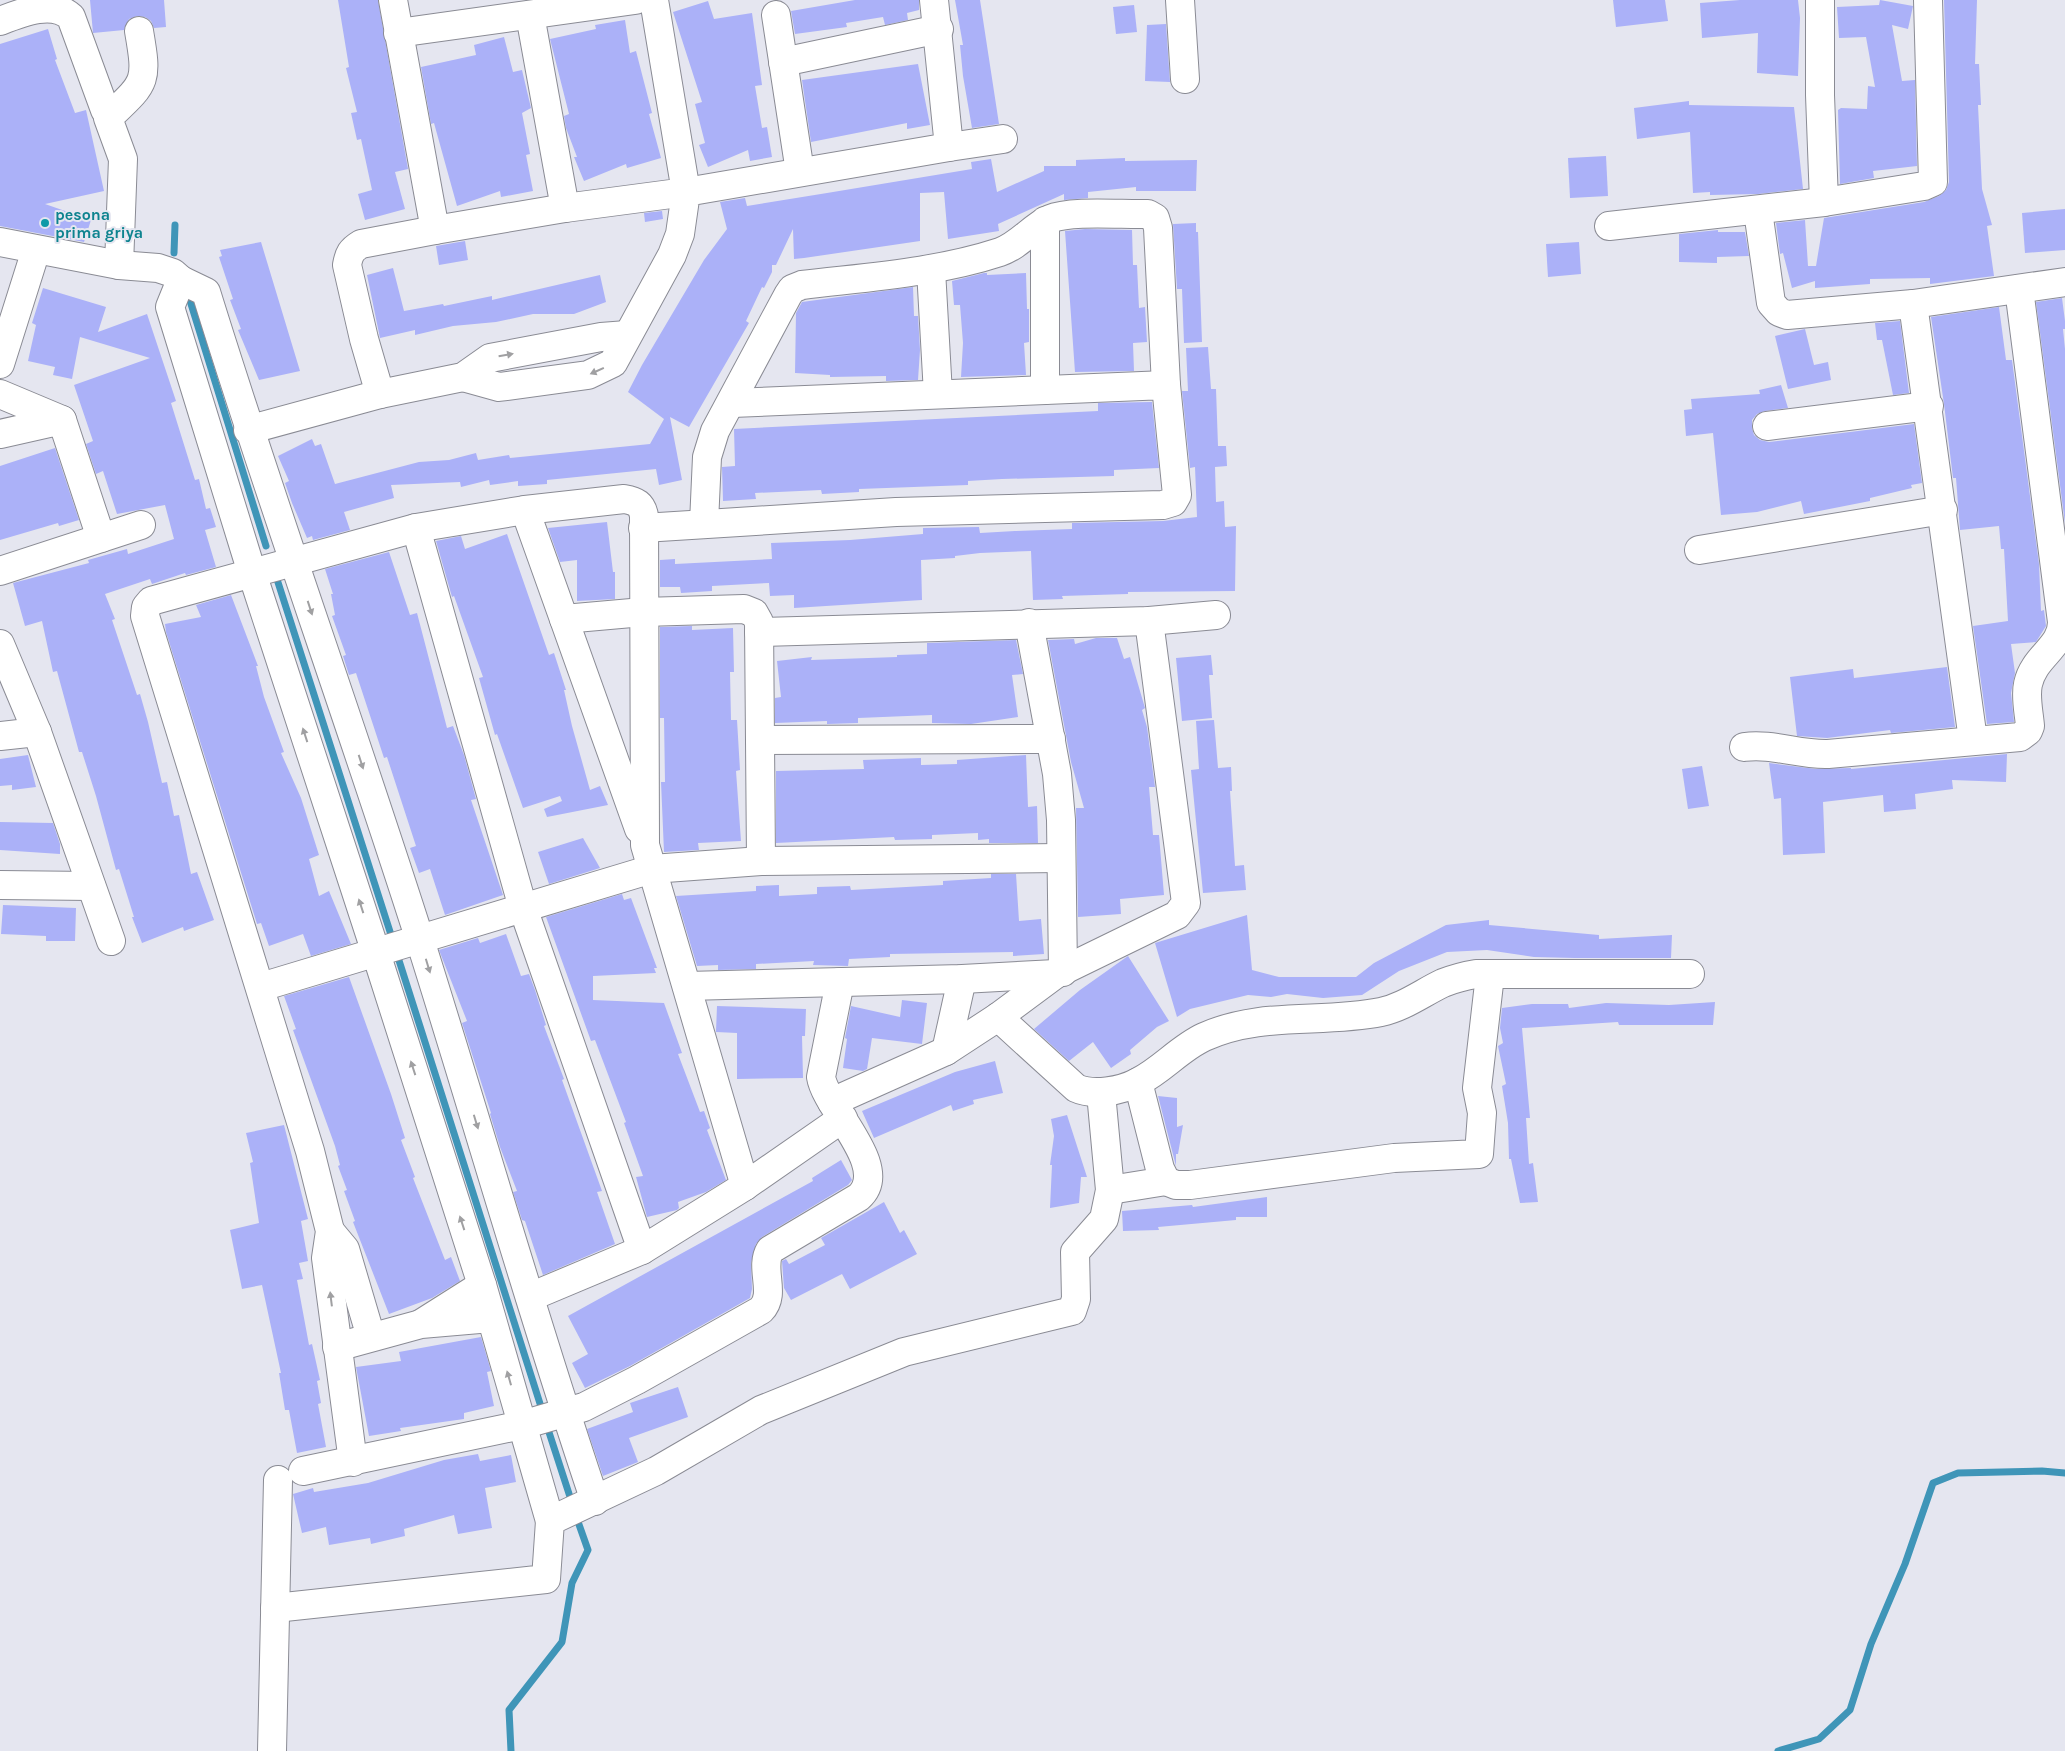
<svg xmlns="http://www.w3.org/2000/svg" width="2065" height="1751" viewBox="0 0 2065 1751" font-family="Karla,sans-serif">
  <style>
    .lines { fill: none; stroke-linecap: round; stroke-linejoin: round }
    .stream { stroke: #3f95b8; stroke-width: 7 }
    .building { fill: #abb1f8 }
    .minor-casing { stroke: #8a8b94; stroke-width: 30 }
    .minor { stroke: #fff; stroke-width: 28 }
    .oneway { fill: #a0a0a2 }
    .culture-dot { fill: #0f9aa8; stroke: #e5e6f0; stroke-width: 2 }
    .labels { text-anchor: middle; stroke-width: 4; stroke-linejoin: round; paint-order: stroke }
    .culture-label { font-size: 16px; font-weight: bold; fill: #0d838f; stroke: #e5e6f0; text-anchor: start }
  </style>
  <rect width="100%" height="100%" fill="#e5e6f0"/>
  <g class="lines">
    <!-- stream -->
    <g class="stream">
      <path d="M174,253L175,225"/>
      <path d="M187,291L266,546"/>
      <path d="M275,573L393,941"/>
      <path d="M396,951L543,1413"/>
      <path d="M546,1423L572,1503"/>
      <path d="M511,1751L509,1710L562,1642L572,1583L588,1550L576,1516"/>
      <path d="M1778,1751L1819,1739L1850,1710L1871,1644L1905,1564L1933,1483L1958,1473L2042,1471L2065,1473"/>
    </g>
  </g>
  <!-- building -->
  <g class="building">
    <path d="M90,0H164L166,27L154,28L151,21L145,17L137,16L129,19L124,30L93,33Z"/>
    <path d="M338,0H378L408,169L395,172L405,209L365,220L358,194L372,190L361,139L357,140L351,113L357,112L346,68L349,67Z"/>
    <path d="M855,0H919V10L907,13L908,20L885,25L883,17L846,23L847,27L795,34L791,11Z"/>
    <path d="M955,0H980L999,124L972,128L963,76L960,45H963Z"/>
    <path d="M1613,0H1665L1668,21L1616,27Z"/>
    <path d="M1740,0H1798L1800,18L1798,76L1757,73L1758,33L1702,38L1700,3Z"/>
    <path d="M1880,0L1913,6L1908,29L1892,25L1902,81L1915,80L1917,166L1873,171L1874,178L1840,184L1838,110L1841,108L1867,109L1868,86L1875,87L1866,37L1839,38L1837,7L1879,5Z"/>
    <path d="M1944,0H1977L1975,64H1979L1981,105H1978L1982,189L1992,225L1987,226L1994,276L1930,284V278L1870,279V284L1815,288V281L1792,288L1783,253L1780,254L1776,223L1805,220L1808,266H1816L1824,218L1924,202L1939,196L1946,190L1949,182Z"/>
    <path d="M708,1L714,19L752,13L762,85L755,86L762,128L767,127L772,157L750,161L748,150L708,167L699,145L705,143L695,104L702,102L673,12Z"/>
    <path d="M1134,5L1137,32L1116,34L1113,7Z"/>
    <path d="M625,20L630,53L636,51L652,113L649,114L661,158L627,168L626,164L584,181L574,157H577L566,128L564,116L569,114L550,39L596,29L595,25Z"/>
    <path d="M1166,24L1170,82L1145,81L1147,25Z"/>
    <path d="M48,29L57,59L55,60L75,113L86,110L104,191L45,204L91,220L84,242L0,226V44Z"/>
    <path d="M504,37L513,72L522,70L531,108L522,113L530,154L526,155L533,191L501,197L500,191L457,206L434,123L431,124L421,67L476,55L474,45Z"/>
    <path d="M918,64L930,125L907,129V123L811,142L802,80Z"/>
    <path d="M1689,101V105L1794,107L1803,189L1758,194L1710,195V192L1693,193L1690,132L1637,139L1634,108Z"/>
    <path d="M1606,156L1608,196L1570,198L1568,158Z"/>
    <path d="M1125,158V161L1197,160L1196,191H1136V187L1088,192V198L1064,200V194L998,224L999,231L948,239L944,192L920,193V241L804,258L794,259L793,229L776,265H772V272L764,288L762,287L746,321L749,323L689,427L670,417L682,480L659,485L656,469L547,480V484L518,486V481L490,485L489,480L461,487L460,482L391,485L394,498L344,512L350,530L313,540L312,536L307,538L292,503L285,483L289,481L278,456L312,439L315,446L321,444L335,484L419,462L449,460L476,453L478,460L509,455L510,458L650,444L664,419L628,392L642,365L704,260L727,229L720,202L745,198L747,206L827,193L972,169L971,162L991,159L997,192L1044,171V166H1076V160Z"/>
    <path d="M2065,209V250L2025,253L2022,213Z"/>
    <path d="M662,211L663,219L645,222L644,213Z"/>
    <path d="M1196,223V232H1198L1202,342L1184,343L1182,289H1177L1173,224Z"/>
    <path d="M1085,229L1132,230L1133,265H1137L1139,308L1145,307L1147,342L1133,343L1134,371L1075,372L1065,231Z"/>
    <path d="M1718,230V232H1745L1749,256L1717,257V263L1679,262V234Z"/>
    <path d="M465,241L468,260L439,265L436,246Z"/>
    <path d="M261,242L300,371L259,380L238,330L241,329L230,300L233,299L219,257L222,256L220,250Z"/>
    <path d="M1579,242L1581,274L1548,277L1546,244Z"/>
    <path d="M393,268L404,311L443,304L444,306L492,296V300L600,275L606,302L574,314H533L496,322L453,326L415,335V330L380,338L367,275Z"/>
    <path d="M984,273H987V275L1026,273L1027,309H1029V342L1024,343L1026,375L961,377L963,343L960,305H954L952,281Z"/>
    <path d="M913,287L914,316H918L920,350L918,380L886,381V376L830,377V375L795,373L796,313L802,302Z"/>
    <path d="M43,288L106,307L98,332L147,314L176,401L171,403L176,419L195,480L199,479L206,509L210,508L216,527L205,530L216,567L186,575L185,573L152,584L150,579L105,594L115,619L112,620L137,695L140,694L148,722L162,783L167,782L174,816L179,815L191,874L197,872L214,920L184,931L183,927L142,943L132,917H134L119,869L116,870L96,796L82,752H79L57,671L53,672L42,621L25,626L13,583L89,563L88,560L127,549L128,554L174,539L165,505L117,514L103,471L96,474L86,444L93,441L74,385L150,358L80,337L72,379L53,375L55,367L28,361L36,325L32,323Z"/>
    <path d="M2062,298L2065,321V329H2063L2065,349V523L2036,302Z"/>
    <path d="M1999,307L2006,360H2012L2039,564L2041,611L2044,610L2046,626L2036,642L2011,644L2015,673L2011,693L2014,722L1987,724L1973,626L2008,621L2004,549H2001L1999,526L1960,530L1956,478H1953L1944,404L1931,317Z"/>
    <path d="M1900,321L1909,393L1893,395L1882,340H1877L1875,323Z"/>
    <path d="M1805,329L1814,365L1828,362L1831,380L1788,389L1775,336Z"/>
    <path d="M1208,347L1211,389H1216L1218,446H1226L1227,466L1215,467L1216,502L1224,501L1225,527L1236,526L1235,591L1128,592V594L1062,596L1063,599L1033,600L1031,551L980,553L955,556V558L921,560L922,600L794,608V595L770,596L769,583L712,586V591L681,593L680,587H660V560L675,559V564L772,559L771,543L850,540L923,534V528L979,527L980,533L1015,531L1072,529V523L1163,521L1197,517L1195,467L1190,468L1182,391H1188L1186,348Z"/>
    <path d="M1781,385L1788,408L1765,411L1757,414L1752,420V428L1754,435L1760,440L1769,442L1914,424L1922,483L1911,485L1912,488L1870,498V501L1804,514L1801,501L1757,512L1721,515L1713,433L1686,436L1684,410L1692,409L1691,399L1760,394L1759,390Z"/>
    <path d="M1152,402L1159,468L1114,470V476L1002,479L968,481V485L859,489V492L822,494L821,490L755,493L756,499L723,501L722,467L735,466L734,429L1098,411V403Z"/>
    <path d="M55,448L79,520L59,526L58,523L0,540V466Z"/>
    <path d="M607,522L613,572H615V599L577,601V560L560,562L548,528Z"/>
    <path d="M507,534L549,655L554,653L566,690H564L572,726L590,790L600,786L608,805L547,817L544,809L562,801L560,796L523,808L497,734L495,735L479,678L483,677L454,596L452,597L436,541L461,536L465,549Z"/>
    <path d="M389,552L410,615L417,613L447,728L453,726L464,755L476,799L471,800L503,895L445,915L430,869L419,873L410,848L416,846L387,757L384,758L356,673L349,675L343,656L346,655L332,616L335,615L331,594H333L325,569Z"/>
    <path d="M231,595L258,666H256L264,697L284,752L281,753L301,798L319,855L309,859L319,896L329,891L351,944L311,956L303,934L269,946L261,923L257,924L166,632L165,624L201,617L196,605Z"/>
    <path d="M692,626V630L733,628L734,672H730L731,720H737L740,770L736,771L741,841L698,843L699,850L664,852L661,782H665L664,718H660V627Z"/>
    <path d="M1096,638H1117L1124,659L1130,657L1145,708L1142,710L1147,727L1155,787H1149L1153,835H1159L1164,895L1120,899L1121,914L1078,917L1076,808H1084L1071,762L1048,640L1074,639L1075,644Z"/>
    <path d="M1016,640L1023,674L1012,675L1018,717L971,724L932,723V715L858,718V723L827,724V721L775,723V698L781,697L777,661L812,657L811,660L897,657V655L927,654V643Z"/>
    <path d="M1211,655L1213,675H1209L1212,718L1182,721L1176,658Z"/>
    <path d="M1947,667L1955,727L1891,733L1890,730L1827,738L1797,736L1790,677L1853,669L1854,678Z"/>
    <path d="M1214,720L1218,768L1231,767L1232,791H1230L1235,866L1244,865L1246,890L1203,893L1191,770L1199,769L1196,721Z"/>
    <path d="M2007,754L2006,782L1952,780L1953,789L1915,794L1916,809L1884,812L1883,795L1823,802L1825,853L1783,855L1781,798L1774,799L1769,763L1816,769L1851,768V769Z"/>
    <path d="M28,755L36,787L12,790V785L0,786V759Z"/>
    <path d="M1026,755L1028,807L1037,806L1038,843H989V839L978,840V833L932,835V839L895,840L894,837L776,843V771L864,769L863,760L921,758V765L957,764V760Z"/>
    <path d="M1702,766L1709,806L1688,809L1682,769Z"/>
    <path d="M0,822L53,823L60,844V854L0,850Z"/>
    <path d="M583,838L600,868L549,884L538,852Z"/>
    <path d="M991,874H1016L1019,921L1041,919L1044,954L1013,956V952L890,954V957L849,959L848,966L813,965L814,961L756,964V969L718,970V965L697,966L676,896L756,891V886L779,885V896L817,894V887L850,886L851,890L943,885V881L991,878Z"/>
    <path d="M622,894L624,900L631,898L657,968H654L656,973L593,976V1000L664,1003L682,1053L678,1054L700,1112L704,1111L710,1128L707,1130L726,1180L706,1192L678,1202L679,1208L677,1210L647,1217L636,1177L643,1176L624,1123L626,1122L595,1040L591,1041L546,917Z"/>
    <path d="M3,905L76,908L75,941H46V936L1,934Z"/>
    <path d="M1247,915L1252,970L1279,977H1356L1374,963L1446,925L1489,920V925L1599,935V939L1672,935L1671,958H1575L1534,957L1487,950L1447,952L1399,971L1362,995L1323,998L1287,994L1271,997L1248,995L1190,1009L1177,1017L1155,943Z"/>
    <path d="M506,934L521,976L529,974L535,990L546,1025L544,1026L564,1079L562,1080L602,1191L597,1192L615,1244L543,1275L525,1221L522,1220L513,1192L517,1191L500,1147L490,1114L491,1113L462,1023L467,1021L439,950L478,938L480,943Z"/>
    <path d="M1128,956L1169,1021L1157,1027L1130,1050L1131,1054L1111,1068L1093,1042L1069,1061L1034,1029L1080,990Z"/>
    <path d="M349,977L391,1094L405,1138L401,1140L415,1177L413,1178L445,1260L451,1257L460,1281L432,1298L389,1314L353,1222L355,1221L344,1191L347,1190L338,1166L340,1165L335,1146L293,1030L296,1029L284,996Z"/>
    <path d="M902,1000L927,1003L922,1044L872,1038L867,1069L863,1071L843,1068L847,1039L845,1038L851,1006L900,1017Z"/>
    <path d="M1715,1002L1713,1025H1619L1618,1022L1522,1028L1530,1118H1526L1529,1164L1533,1163L1538,1202L1520,1203L1511,1159H1509L1508,1123L1502,1086L1506,1084L1498,1046L1503,1043L1500,1028L1502,1008L1532,1004H1568L1569,1008L1606,1003L1669,1005Z"/>
    <path d="M717,1006L806,1009L805,1036H802L803,1078L737,1079V1033L716,1032Z"/>
    <path d="M995,1061L1003,1093L973,1100L974,1104L953,1111L951,1105L874,1138L862,1111L955,1072Z"/>
    <path d="M1158,1096L1177,1098V1127L1183,1125L1178,1154H1176V1166Z"/>
    <path d="M1067,1115L1087,1177H1081L1079,1203L1050,1208L1052,1165H1050L1054,1136L1051,1119Z"/>
    <path d="M284,1125L308,1219L301,1221L308,1261L299,1263L303,1279L297,1280L309,1345L312,1344L320,1380L317,1381L321,1403L318,1404L326,1447L297,1453L289,1410H285L279,1373H281L262,1285L242,1289L230,1230L259,1223L250,1163L253,1162L246,1133Z"/>
    <path d="M841,1160L852,1180L848,1185L762,1237L756,1244L751,1263L752,1289L750,1298L630,1366L585,1388L572,1363L588,1354L568,1316L813,1181L812,1178Z"/>
    <path d="M1267,1197V1217H1236V1220L1158,1227L1159,1230L1123,1231L1122,1211L1192,1205L1193,1207Z"/>
    <path d="M884,1202L900,1233L904,1230L917,1254L850,1289L842,1274L791,1300L784,1288L782,1261L786,1259L789,1264L825,1245L821,1238Z"/>
    <path d="M481,1337L491,1371L487,1372L494,1406L464,1413V1419L400,1428L401,1431L369,1436L356,1367L401,1361L399,1352Z"/>
    <path d="M678,1387L688,1417L629,1438L638,1462L603,1476L587,1429L633,1412L630,1403Z"/>
    <path d="M478,1454L480,1461L511,1455L516,1482L485,1488L492,1528L458,1534L454,1515L404,1529L405,1536L371,1544L370,1538L329,1545L326,1527L302,1533L293,1494L313,1488L314,1492L368,1483L444,1460Z"/>
  </g>
  <g class="lines">
    <defs>
      <g id="minor">
        <path d="M393,0L435,230L565,208L686,192L654,0"/>
        <path d="M1180,0L1185,79"/>
        <path d="M1820,0V95L1824,202"/>
        <path d="M530,15L565,208"/>
        <path d="M776,15L800,172"/>
        <path d="M0,21C23,12 53,0 71,17L105,110"/>
        <path d="M398,33L635,0"/>
        <path d="M783,62L939,29"/>
        <path d="M949,147L1003,139"/>
        <path d="M1758,211L1771,303L1779,312L1787,315L1913,304L2065,282"/>
        <path d="M1609,226L1824,202L1924,186L1933,182L1928,0"/>
        <path d="M0,242L119,265L158,268L173,273L181,280L206,292C273,509 351,723 420,940C479,1127 532,1315 595,1501"/>
        <path d="M119,265L123,159L108,118C146,82 148,83 139,31"/>
        <path d="M931,270L938,394"/>
        <path d="M181,280L170,307L252,573L376,953L482,1285L550,1521"/>
        <path d="M1913,304L1973,740"/>
        <path d="M0,364L36,250"/>
        <path d="M463,377L499,387L588,375L613,363L672,255L680,234L686,192L949,147L934,0"/>
        <path d="M1045,390V221"/>
        <path d="M0,394L62,420"/>
        <path d="M380,394L364,339L347,265C349,254 351,250 361,244L435,230"/>
        <path d="M1767,426L1929,406"/>
        <path d="M248,430L380,394L463,377L490,358L601,337L627,335"/>
        <path d="M0,434L62,420L101,538"/>
        <path d="M525,510L639,829"/>
        <path d="M704,523L707,457L715,431L788,295L792,289L802,285C868,277 936,273 1000,252C1020,245 1032,227 1050,219C1071,210 1124,215 1148,214L1155,218L1158,228L1166,385"/>
        <path d="M416,528L523,908L642,1250"/>
        <path d="M643,528L896,512L1163,505L1173,502L1177,495L1166,385L732,403"/>
        <path d="M1699,550L1943,510"/>
        <path d="M0,571L141,525"/>
        <path d="M564,619L643,612L744,609L754,613L759,622L761,861"/>
        <path d="M1029,623L1057,774L1061,820L1063,972"/>
        <path d="M759,632L1149,621L1216,615"/>
        <path d="M0,644L37,732L111,941"/>
        <path d="M0,736L37,732"/>
        <path d="M760,740L1051,739"/>
        <path d="M1744,747C1772,743 1799,755 1828,754L2020,737L2028,731L2030,726C2029,713 2025,697 2028,684C2034,656 2062,648 2062,622L2019,289"/>
        <path d="M0,885L91,886"/>
        <path d="M687,986L962,979L1056,974L1177,915L1186,903L1149,621"/>
        <path d="M261,987L652,869L761,861L1060,858"/>
        <path d="M998,1017L1076,1088C1093,1096 1121,1091 1138,1082C1162,1070 1180,1048 1204,1037C1261,1011 1321,1024 1381,1012C1404,1007 1422,993 1443,983C1453,979 1464,976 1476,974H1690"/>
        <path d="M946,1051L962,979"/>
        <path d="M1138,1082L1160,1169L1166,1181L1176,1185H1190L1394,1158L1479,1154L1482,1113L1477,1088L1490,975"/>
        <path d="M832,1102L946,1051L998,1017L1056,974"/>
        <path d="M1110,1190L1166,1181"/>
        <path d="M330,1231L345,1249L371,1337"/>
        <path d="M530,1297L642,1250L745,1186L843,1118"/>
        <path d="M422,1323L482,1285"/>
        <path d="M337,1347L421,1324L491,1318"/>
        <path d="M353,1462L326,1258L330,1231L310,1151L145,616L146,607L151,601L416,528L525,510L624,499C636,501 642,504 644,516L645,845L745,1186"/>
        <path d="M303,1471L522,1425L584,1407L637,1380L761,1310C777,1294 759,1268 770,1250L859,1197C892,1167 826,1109 821,1077L840,982"/>
        <path d="M275,1608L546,1579L550,1521L656,1471L761,1410L904,1352L1072,1311L1076,1299L1075,1252L1104,1219L1110,1190L1101,1093"/>
        <path d="M272,1751L278,1480"/>
      </g>
    </defs>
    <!-- minor casing -->
    <use href="#minor" class="minor-casing"/>
    <!-- minor -->
    <use href="#minor" class="minor"/>
  </g>
  <!-- one-way arrows -->
  <defs><path id="oneway-solid" d="M-6-.8H1V-3.2L6.5 0L1 3.2V.8H-6Z" transform="scale(1.25)"/></defs>
  <g class="oneway">
    <use href="#oneway-solid" transform="translate(506 355) rotate(-10)"/>
    <use href="#oneway-solid" transform="translate(597 371) rotate(156)"/>
    <use href="#oneway-solid" transform="translate(310 608) rotate(72)"/>
    <use href="#oneway-solid" transform="translate(305 735) rotate(-108)"/>
    <use href="#oneway-solid" transform="translate(361 762) rotate(72)"/>
    <use href="#oneway-solid" transform="translate(361 906) rotate(-108)"/>
    <use href="#oneway-solid" transform="translate(428 966) rotate(73)"/>
    <use href="#oneway-solid" transform="translate(413 1068) rotate(-108)"/>
    <use href="#oneway-solid" transform="translate(476 1122) rotate(73)"/>
    <use href="#oneway-solid" transform="translate(462 1223) rotate(-108)"/>
    <use href="#oneway-solid" transform="translate(331 1299) rotate(-97)"/>
    <use href="#oneway-solid" transform="translate(509 1378) rotate(-106)"/>
  </g>
  <!-- markers -->
  <circle class="culture-dot" cx="45" cy="223" r="5"/>
  <g class="labels">
    <!-- culture labels -->
    <g class="culture-label">
      <text x="55" y="220">pesona<tspan x="55" dy="18">prima griya</tspan></text>
    </g>
  </g>
</svg>
